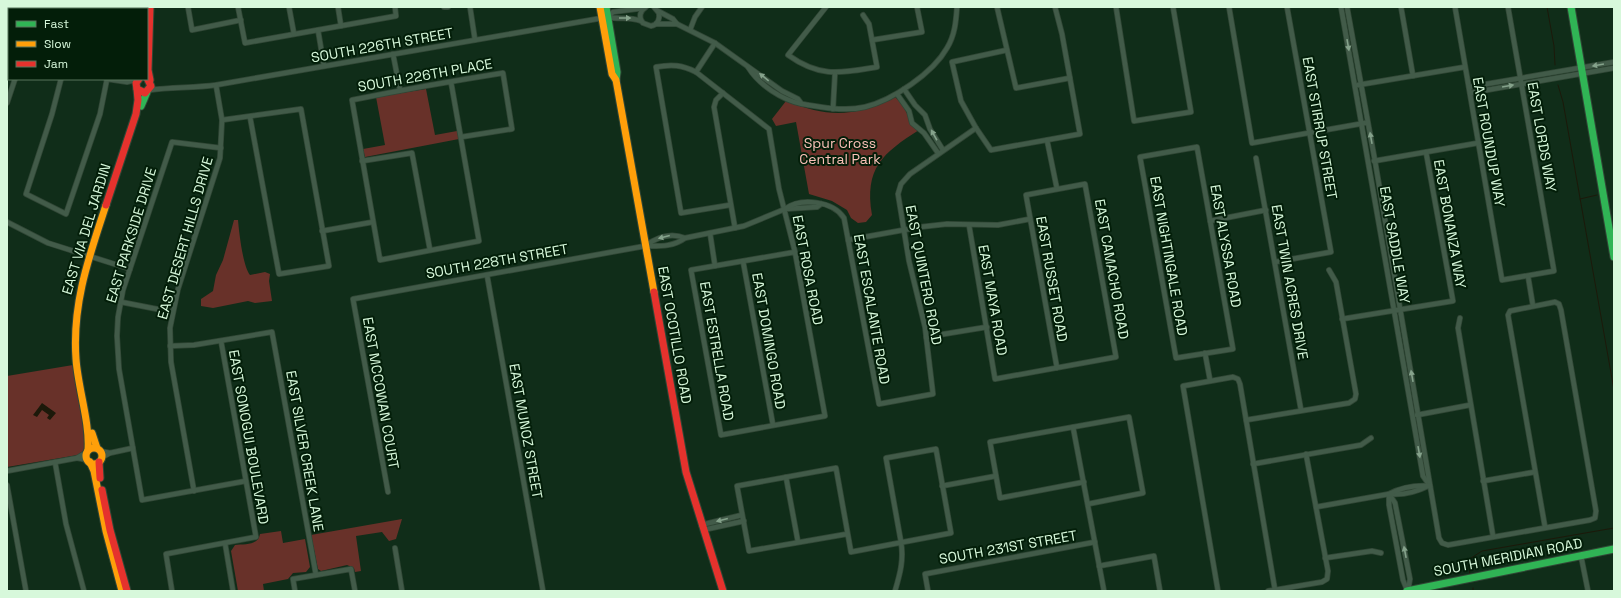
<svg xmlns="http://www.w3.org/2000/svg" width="1621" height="598" viewBox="0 0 1621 598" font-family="'Space Grotesk',sans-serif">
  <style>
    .green { fill: #683129 }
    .water { fill: #1c190a }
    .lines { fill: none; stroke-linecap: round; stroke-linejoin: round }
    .stream { stroke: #1c190a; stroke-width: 1 }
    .street-casing { stroke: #314736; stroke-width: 6 }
    .fast-casing { stroke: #314736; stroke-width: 9 }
    .slow-casing { stroke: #314736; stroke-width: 9 }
    .jam-casing { stroke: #314736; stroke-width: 9 }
    .street { stroke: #425b49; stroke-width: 4.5 }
    .fast { stroke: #30b455; stroke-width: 7 }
    .slow { stroke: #ff9f0a; stroke-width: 7 }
    .jam { stroke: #e5322d; stroke-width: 7 }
    .oneway { fill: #85a28b }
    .labels { text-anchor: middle; stroke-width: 4; stroke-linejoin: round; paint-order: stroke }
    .street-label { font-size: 14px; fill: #d7f8db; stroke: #031e09 }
    .park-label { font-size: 14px; fill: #fcc2b9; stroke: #031e09 }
  </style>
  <rect width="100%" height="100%" fill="#102d19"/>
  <!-- green -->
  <g class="green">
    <path d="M426,89L435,135L457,131L459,139L365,157L363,149L385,145L376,97Z"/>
    <path d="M895,97C907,106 907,121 919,130C883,153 864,168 872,215L866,222L858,223L851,218L847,210L832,201L809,194L796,122L776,126L772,119L786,101C830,118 853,117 895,97Z"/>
    <path d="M234,220H238C239,232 243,267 250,275L265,272L270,274L269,281L272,301L255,303L248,301L213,308L201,306V299L213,291L216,275L223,260Z"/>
    <path d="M73,365L87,445L84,450L78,455L7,467V376Z"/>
    <path d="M402,519L396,539L389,541L382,532L356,536L361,571L355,572L354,568L347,565L321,571L318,569L311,535Z"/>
    <path d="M281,531L283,543L305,539L310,567L306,572L293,573L288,579L263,584L264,591H238L231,551L235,545C244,544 258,546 260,534Z"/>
  </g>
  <!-- water -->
  <path class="water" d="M42,403L56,413L50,420L47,418L49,415L42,410L37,417L33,415Z"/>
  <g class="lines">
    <!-- stream -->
    <g class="stream">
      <path d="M1547,7L1554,46L1555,65"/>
      <path d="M1558,85L1563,102L1614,390"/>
      <path d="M1580,199L1597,195"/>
      <path d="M1470,575L1468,560L1482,551L1614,528"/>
      <path d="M1473,588V591"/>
    </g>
    <defs>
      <g id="street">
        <path d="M64,7V9"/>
        <path d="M111,7V9"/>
        <path d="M188,7L192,30L241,20"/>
        <path d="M238,7L245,43L396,16L395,7"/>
        <path d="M289,7L294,34"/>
        <path d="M338,7L341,26"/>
        <path d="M444,7H448"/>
        <path d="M470,7L475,40"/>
        <path d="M646,7C640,11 638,17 643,23L651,26C657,25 660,20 659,13L654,7"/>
        <path d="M826,7L788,55C820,78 840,73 877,67L869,24L863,15"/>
        <path d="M997,7L1016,88L1070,78"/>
        <path d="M1116,7L1134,121L1191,112L1173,7"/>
        <path d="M1229,7L1252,143L1365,123"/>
        <path d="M1341,7L1423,476L1430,486"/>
        <path d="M1347,7L1375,161L1439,538L1442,543L1448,545L1590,520L1595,518L1596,511L1561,310L1559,304L1555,302L1510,311L1508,315L1545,527"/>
        <path d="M1401,7L1413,76"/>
        <path d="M1455,7L1502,280L1554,271L1508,7"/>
        <path d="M21,9L33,7"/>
        <path d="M658,11L673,19L677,24L715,43L782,91L798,99L801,103"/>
        <path d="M608,17L613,12L644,8"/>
        <path d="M656,24H677"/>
        <path d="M318,30L324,66"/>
        <path d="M690,30L695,17L702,7"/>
        <path d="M872,40L922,32L917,7"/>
        <path d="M1007,50L952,62L961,101L976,128L991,150L1080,134L1062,34L1055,7"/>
        <path d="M393,54L400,90"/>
        <path d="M748,67C759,85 782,100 802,104C823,107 843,112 865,107C893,100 933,73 947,48C955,35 956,21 957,7"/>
        <path d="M696,72L715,43"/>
        <path d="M61,79L52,114L26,194L66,214L100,114L107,79"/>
        <path d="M107,79L127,82L138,79"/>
        <path d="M451,82L479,241L380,260L352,100C402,90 452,81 503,73L512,129L461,137"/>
        <path d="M1358,85L1465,67"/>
        <path d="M1469,87L1614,62"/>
        <path d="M904,89L915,105L925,115L930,129L943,150"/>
        <path d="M150,90C172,87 194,88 216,85L608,17C619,20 629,16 641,21"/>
        <path d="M723,93L716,100L714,107L735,228"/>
        <path d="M1470,93L1614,68"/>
        <path d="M897,94L909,111L912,123L924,133L938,153"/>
        <path d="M7,103L15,79"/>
        <path d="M833,109L835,73"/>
        <path d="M222,120L301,109L329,266L279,274L250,117"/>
        <path d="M1047,140L1057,189"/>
        <path d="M1197,147L1233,349L1176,358L1140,157Z"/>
        <path d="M221,148L172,142L123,290L118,317L117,336L119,369L142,500L246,481"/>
        <path d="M1256,158L1301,410"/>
        <path d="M362,161L412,153L430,250"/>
        <path d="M1374,161L1478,143"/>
        <path d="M730,205L681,213L656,67C672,64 682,65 696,72L769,129L779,189L795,252L825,416L721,435L691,270L795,252"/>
        <path d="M785,209L817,207L821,204"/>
        <path d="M1210,221L1266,210"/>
        <path d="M7,222L48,243L130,269"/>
        <path d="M969,225L995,379L1116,357L1085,184L1026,195L1057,368"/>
        <path d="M322,231L373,222"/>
        <path d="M710,233L715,266"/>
        <path d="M848,240L920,227L947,224L998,225L1030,219"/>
        <path d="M645,246C657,237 670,232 685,238"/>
        <path d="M743,261L773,425"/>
        <path d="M1275,262L1331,252L1287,7"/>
        <path d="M487,275L543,591"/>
        <path d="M1528,276L1533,306"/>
        <path d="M121,302L172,312"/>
        <path d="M1460,318L1458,328L1493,536"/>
        <path d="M1342,319L1453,301L1426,152"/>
        <path d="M926,337L987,327"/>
        <path d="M170,346L194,345L272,332L316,575"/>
        <path d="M1205,353L1210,380"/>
        <path d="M1417,415L1470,405"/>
        <path d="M1246,420L1349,403L1355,399L1356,394L1336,282L1329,270"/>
        <path d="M1073,427L1104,591"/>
        <path d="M100,451L110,453L133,448"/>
        <path d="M77,458L88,460"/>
        <path d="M101,458L110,453"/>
        <path d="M55,462L66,524L84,591"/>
        <path d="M1253,464L1361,445L1371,438"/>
        <path d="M7,471L77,458L87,452"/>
        <path d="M786,477L798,542"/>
        <path d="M1483,481L1535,472"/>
        <path d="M1084,482L1000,498L990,442L1129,417L1143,493L1088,504"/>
        <path d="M7,485L26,591"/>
        <path d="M942,486L996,476"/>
        <path d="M194,491L171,362L170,328L178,289L220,158L222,120L216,85"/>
        <path d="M388,492L353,299L645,246C660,246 673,247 685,238L744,226L785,209C801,197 833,201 844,218L879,404L933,394L925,327L909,261L898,194L901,184L910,174L976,128"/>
        <path d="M1389,494L1395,503L1410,579L1408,591"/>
        <path d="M1389,494V505L1403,580L1407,590"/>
        <path d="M1391,494C1404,495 1416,492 1428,486"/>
        <path d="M1316,507L1389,494C1402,487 1415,485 1430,486"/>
        <path d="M701,525L742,515"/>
        <path d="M703,530L744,521"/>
        <path d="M847,534L749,551L737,486L836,468L851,552L951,533L936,449L886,458L901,542C904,560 900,574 895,591"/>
        <path d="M225,543L233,591"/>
        <path d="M395,548L402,591"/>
        <path d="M1581,556L1588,591"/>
        <path d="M1325,558L1372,551L1381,553"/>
        <path d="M1099,566L1154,556L1160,591"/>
        <path d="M172,591L166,554L256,537L221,341"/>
        <path d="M295,591L293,579L351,569L355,591"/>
        <path d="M928,591L925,574L1095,542"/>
        <path d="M1218,591L1183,386L1233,377L1238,379L1240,384L1275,590"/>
        <path d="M1268,591L1322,582L1327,579L1328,571L1306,454"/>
      </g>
      <g id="fast">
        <path d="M606,7L617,72L616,80"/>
        <path d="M1571,7L1614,257"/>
        <path d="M141,106L147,92"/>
        <path d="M1407,591L1614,549"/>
      </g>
      <g id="slow">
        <path d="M600,7L612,74L616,80L654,292"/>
        <path d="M92,433L97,448"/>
        <circle cx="94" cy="456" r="8"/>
        <path d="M88,450C90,423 78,388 76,359C72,303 89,257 106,205"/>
        <path d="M90,462L94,471L106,531L122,591"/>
      </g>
      <g id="jam">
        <path d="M150,7L148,70L150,80"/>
        <path d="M139,79L136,83L137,89L145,93L151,86L147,78"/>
        <path d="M106,205L136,114L138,100L137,89"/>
        <path d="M654,292L686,472L723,591"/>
        <path d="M99,462L100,478"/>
        <path d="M102,490L110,530L127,591"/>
      </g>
    </defs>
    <!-- street casing -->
    <use href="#street" class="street-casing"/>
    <!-- fast casing -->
    <use href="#fast" class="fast-casing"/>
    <!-- slow casing -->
    <use href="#slow" class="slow-casing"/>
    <!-- jam casing -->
    <use href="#jam" class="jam-casing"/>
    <!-- street -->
    <use href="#street" class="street"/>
    <!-- fast -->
    <use href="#fast" class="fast"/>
    <!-- slow -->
    <use href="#slow" class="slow"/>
    <!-- jam -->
    <use href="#jam" class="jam"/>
  </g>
  <!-- one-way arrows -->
  <defs><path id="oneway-solid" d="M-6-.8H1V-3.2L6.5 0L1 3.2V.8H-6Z"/></defs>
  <g class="oneway">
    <use href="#oneway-solid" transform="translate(625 18)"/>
    <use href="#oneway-solid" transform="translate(1348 45) rotate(80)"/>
    <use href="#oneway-solid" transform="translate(1598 65) rotate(170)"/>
    <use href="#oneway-solid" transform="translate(764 77) rotate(-141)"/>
    <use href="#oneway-solid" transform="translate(1508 86) rotate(-10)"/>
    <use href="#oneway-solid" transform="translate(934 135) rotate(-119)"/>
    <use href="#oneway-solid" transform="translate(1371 138) rotate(-100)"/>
    <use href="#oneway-solid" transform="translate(664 237) rotate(166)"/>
    <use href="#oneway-solid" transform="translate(1412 376) rotate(-100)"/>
    <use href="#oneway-solid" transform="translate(1419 452) rotate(80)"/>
    <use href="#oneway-solid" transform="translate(722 520) rotate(166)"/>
    <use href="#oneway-solid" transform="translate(1405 552) rotate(-101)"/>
  </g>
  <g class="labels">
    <!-- street labels -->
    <g class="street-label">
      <text transform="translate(382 45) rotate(-10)" y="5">SOUTH 226TH STREET</text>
      <text transform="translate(425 75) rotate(-10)" y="5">SOUTH 226TH PLACE</text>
      <text transform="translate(1320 128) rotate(80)" y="5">EAST STIRRUP STREET</text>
      <text transform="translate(1542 137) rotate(80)" y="5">EAST LORDS WAY</text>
      <text transform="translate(1489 142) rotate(80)" y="5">EAST ROUNDUP WAY</text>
      <text transform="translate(1450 224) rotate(80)" y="5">EAST BONANZA WAY</text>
      <text transform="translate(86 229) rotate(-73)" y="5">EAST VIA DEL JARDIN</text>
      <text transform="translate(131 235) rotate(-73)" y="5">EAST PARKSIDE DRIVE</text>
      <text transform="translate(185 238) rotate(-74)" y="5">EAST DESERT HILLS DRIVE</text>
      <text transform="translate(1395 245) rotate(80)" y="5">EAST SADDLE WAY</text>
      <text transform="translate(1226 246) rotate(80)" y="5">EAST ALYSSA ROAD</text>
      <text transform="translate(1169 256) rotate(80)" y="5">EAST NIGHTINGALE ROAD</text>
      <text transform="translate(497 261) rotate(-10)" y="5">SOUTH 228TH STREET</text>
      <text transform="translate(1112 269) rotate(80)" y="5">EAST CAMACHO ROAD</text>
      <text transform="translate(808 270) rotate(79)" y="5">EAST ROSA ROAD</text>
      <text transform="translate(924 275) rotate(79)" y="5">EAST QUINTERO ROAD</text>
      <text transform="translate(1052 279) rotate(80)" y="5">EAST RUSSET ROAD</text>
      <text transform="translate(1290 282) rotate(80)" y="5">EAST TWIN ACRES DRIVE</text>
      <text transform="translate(993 300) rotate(80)" y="5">EAST MAYA ROAD</text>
      <text transform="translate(872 309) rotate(80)" y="5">EAST ESCALANTE ROAD</text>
      <text transform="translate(675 335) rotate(80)" y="5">EAST OCOTILLO ROAD</text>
      <text transform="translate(769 341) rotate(80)" y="5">EAST DOMINGO ROAD</text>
      <text transform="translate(717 351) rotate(80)" y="5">EAST ESTRELLA ROAD</text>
      <text transform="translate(381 393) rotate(80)" y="5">EAST MCCOWAN COURT</text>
      <text transform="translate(526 431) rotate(80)" y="5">EAST MUNOZ STREET</text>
      <text transform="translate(249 437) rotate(80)" y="5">EAST SONOGUI BOULEVARD</text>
      <text transform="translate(305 451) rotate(80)" y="5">EAST SILVER CREEK LANE</text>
      <text transform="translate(1008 547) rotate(-10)" y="5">SOUTH 231ST STREET</text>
      <text transform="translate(1508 557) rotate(-11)" y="5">SOUTH MERIDIAN ROAD</text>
    </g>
    <!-- park labels -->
    <g class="park-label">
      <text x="840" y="148">Spur Cross<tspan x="840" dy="16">Central Park</tspan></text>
    </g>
  </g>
  <!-- border -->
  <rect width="1621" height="598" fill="none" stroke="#d7f8db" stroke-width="16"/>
  <!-- legend -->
  <rect x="8" y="8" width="140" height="72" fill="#031e09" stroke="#58755d"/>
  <rect x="16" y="21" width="20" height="6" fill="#30b455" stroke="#58755d"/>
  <text x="44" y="28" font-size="12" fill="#d7f8db">Fast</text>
  <rect x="16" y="41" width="20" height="6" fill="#ff9f0a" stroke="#58755d"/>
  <text x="44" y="48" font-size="12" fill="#d7f8db">Slow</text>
  <rect x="16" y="61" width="20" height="6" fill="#e5322d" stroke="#58755d"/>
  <text x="44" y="68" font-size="12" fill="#d7f8db">Jam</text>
</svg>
